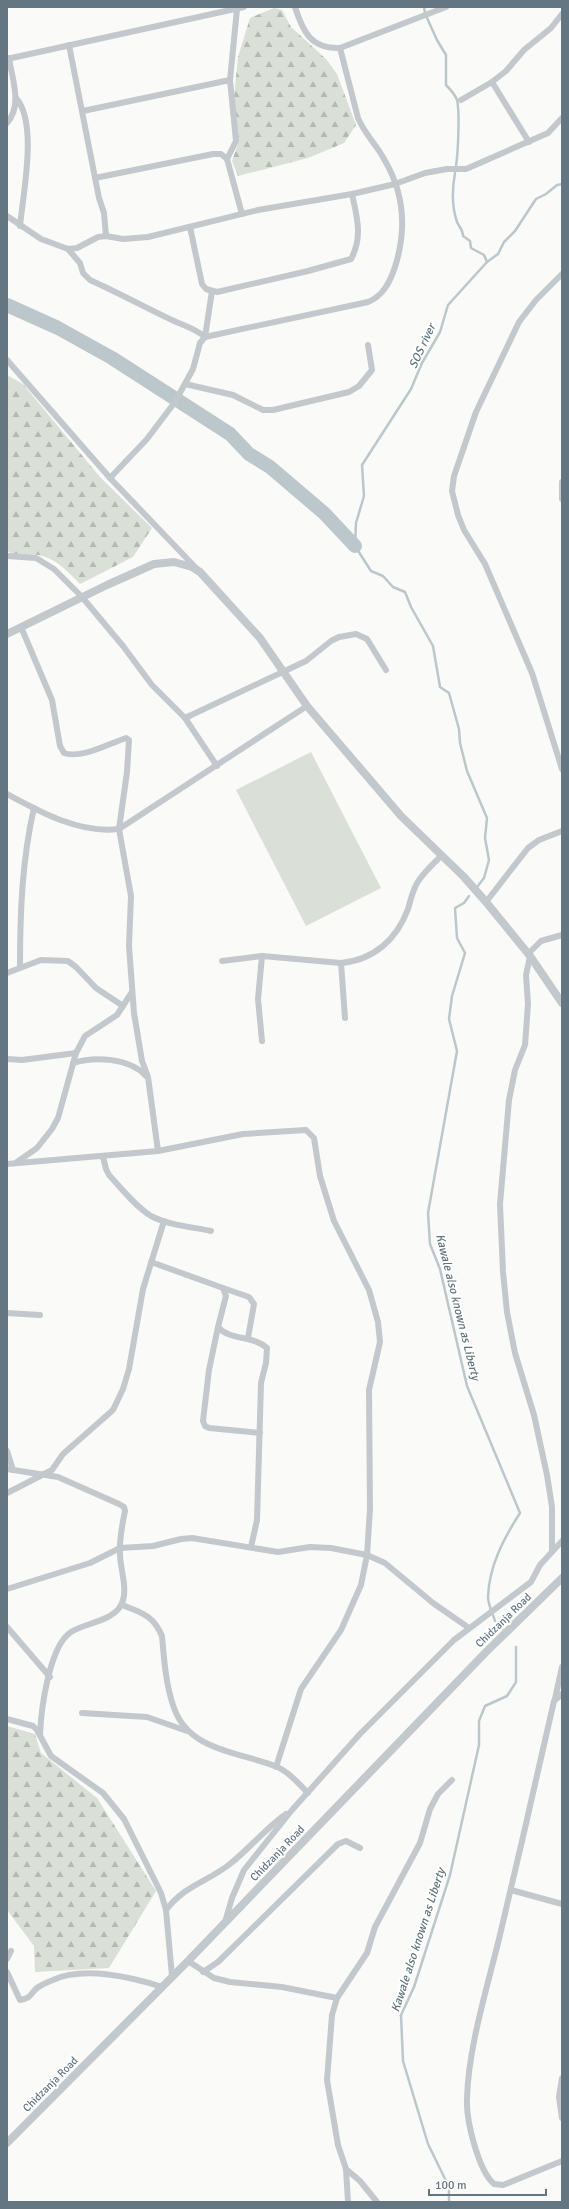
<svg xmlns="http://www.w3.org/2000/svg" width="569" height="2209" viewBox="0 0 569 2209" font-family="Signika,sans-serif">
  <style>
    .forest { fill: url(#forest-firs) }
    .pitch { fill: #dadfd7 }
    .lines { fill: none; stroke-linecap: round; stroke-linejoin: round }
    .stream { stroke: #bbc7cb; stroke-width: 2.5 }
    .river { stroke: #bbc7cb; stroke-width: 14 }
    .minor { stroke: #c3c8cc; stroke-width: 6 }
    .tertiary { stroke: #c3c8cc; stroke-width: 8 }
    .labels { text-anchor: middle; stroke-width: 4; stroke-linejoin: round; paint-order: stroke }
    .street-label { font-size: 11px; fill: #657683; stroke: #fff }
    .water-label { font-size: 12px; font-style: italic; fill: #60757c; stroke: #fff }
  </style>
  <defs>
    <pattern id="forest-firs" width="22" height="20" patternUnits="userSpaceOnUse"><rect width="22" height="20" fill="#dadfd7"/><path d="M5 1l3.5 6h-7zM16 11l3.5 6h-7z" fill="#b4b9b4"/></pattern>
  </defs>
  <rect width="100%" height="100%" fill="#fafaf8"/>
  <!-- forest -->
  <g class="forest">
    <path d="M274,8L282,10L291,27L326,59L337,74L356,125L344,143L308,158L238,176L232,161L238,144L234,96L238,57L250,18Z"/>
    <path d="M7,375L23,384L100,477L152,528L133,557L80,584C69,573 59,561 43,556C31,552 18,559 7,551Z"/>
    <path d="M7,1726L35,1734L41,1753L97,1798L156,1891L109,1968L35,1972L34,1946L7,1910Z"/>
  </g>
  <!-- pitch -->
  <path class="pitch" d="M311,752L381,888L306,926L236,790Z"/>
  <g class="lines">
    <!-- stream -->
    <g class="stream">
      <path d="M424,7L425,13"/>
      <path d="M427,18L437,40L446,55V85C451,90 455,94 457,100C460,112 458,153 456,166"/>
      <path d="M455,173C452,189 452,207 457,222C460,228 463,230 463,236L470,241L471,248L484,255L487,262"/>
      <path d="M477,887L484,878L489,860L485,838L487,818L467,771L460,743L459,729L449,693L440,687L433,646L411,607L405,592L393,587L383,576L371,571L355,546L356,523L364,496L362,465L411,389L422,363L440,332L448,305L487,262L498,254L504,242L515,231L536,199L546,194L557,185L562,184"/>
      <path d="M469,896L464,903L455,908L457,938L465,953L452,996L449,1019L457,1051L428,1213L430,1244L440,1269L467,1386L520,1513C504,1538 489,1566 488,1597C488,1605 493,1614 495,1621"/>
      <path d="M449,2202V2187L428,2144L403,2061L401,2015L414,1987L450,1875L479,1745V1721L485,1706L507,1696L516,1682V1647"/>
    </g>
    <!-- river -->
    <path class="river" d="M7,305L58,328L112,358L230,434L249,454L270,467L324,513L355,546"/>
    <!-- minor -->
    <g class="minor">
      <path d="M295,7C303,32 311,49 340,48L446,7"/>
      <path d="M69,45L99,198L104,213L106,236"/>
      <path d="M7,59L244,7"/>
      <path d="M492,82L529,142"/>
      <path d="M16,98C38,122 23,194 20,226"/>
      <path d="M461,100L492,82L506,71L524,50L551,28L562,14"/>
      <path d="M83,111L230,80"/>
      <path d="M7,123C23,105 12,79 9,58"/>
      <path d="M227,159L236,141L230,80L237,9"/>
      <path d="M95,178L213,154H221L227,159L242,214"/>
      <path d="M7,216L41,239L68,249L77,248L98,237L106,236L123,239L148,237L258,210L352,194L395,184L425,173L447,169H466L548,133L562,118"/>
      <path d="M190,227L202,284L206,289L217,292L308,271L351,259C363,237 357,217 352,194"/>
      <path d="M68,249L80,263L83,273L90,280C119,293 146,308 174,321C185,326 196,329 205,337"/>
      <path d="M562,274L536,300L519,322L476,412L454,476L452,491L458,515L464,530L485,564L532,673L562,769"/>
      <path d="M205,337L212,291"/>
      <path d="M7,360L110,478L196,568"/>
      <path d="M185,384L233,395L263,410H273L349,392L359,386L372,370L368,345"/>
      <path d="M110,478L147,439L175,402L193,369L200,343L205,337L368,302C383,296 390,282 395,267C407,229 405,194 384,159C376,144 364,133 358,118L340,48"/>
      <path d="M562,482V499"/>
      <path d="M7,556L36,558L54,569L82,597L123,646L152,685L185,718L217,766"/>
      <path d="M21,627L52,700L60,746L64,753C82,759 108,744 126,738L129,740L127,772L119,829L131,896L129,946L134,1013L142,1061L148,1077L158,1151"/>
      <path d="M185,718L306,661L331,641L339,637L356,634L367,639L386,670"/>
      <path d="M7,794C40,812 80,834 119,829L307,706"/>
      <path d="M486,902L528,848L539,840L562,831"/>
      <path d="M528,954L541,941L562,935"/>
      <path d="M530,956L526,975L528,1004L525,1045L515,1070L509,1100L500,1204L503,1272L507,1312L515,1353L534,1415L547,1475L552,1507V1550"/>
      <path d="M222,961L262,956L341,963C374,960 397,939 408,909C411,899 413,888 419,880C425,871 434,863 442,855"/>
      <path d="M341,963L345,1018"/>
      <path d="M20,967C20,913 22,860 34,808"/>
      <path d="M7,973L41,960L68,961L76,967L96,988L123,1006"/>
      <path d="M262,1041L258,999L262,956"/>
      <path d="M7,1059L22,1060L76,1053"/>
      <path d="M73,1063C95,1056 130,1058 146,1076"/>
      <path d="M103,1157L106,1169L109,1175C122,1189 135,1206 151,1216C168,1225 192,1227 211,1231"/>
      <path d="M17,1162L37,1148L52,1129L58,1118L76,1053L85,1036L117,1015L132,992"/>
      <path d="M7,1164L158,1151L243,1134L306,1130L314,1138L320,1176L334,1221L369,1290L378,1322L380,1342L369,1390L370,1509L367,1555L361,1585L341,1630L301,1689L276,1767"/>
      <path d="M151,1262L223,1288L226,1296L218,1327C230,1341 253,1335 267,1348L266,1363L261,1383L257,1520L251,1547"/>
      <path d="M223,1288L249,1297L254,1304L248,1338"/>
      <path d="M7,1313L40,1315"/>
      <path d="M218,1327L209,1370L203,1421L205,1426L209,1428L260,1433"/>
      <path d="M7,1451L13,1470"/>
      <path d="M7,1469L58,1477L119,1504L124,1507L125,1511C122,1526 119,1539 120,1554C120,1570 129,1590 121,1605C113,1621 85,1623 71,1632C49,1646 41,1710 40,1735"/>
      <path d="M7,1493L52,1470L63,1454L113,1410L123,1389L129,1369L143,1289L164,1221"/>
      <path d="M7,1589L90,1563L120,1548L153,1546L181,1539L192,1538L278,1552L310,1547L331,1548L367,1555L385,1563L433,1603L469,1628"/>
      <path d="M122,1605C142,1613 153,1615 162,1636C164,1660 166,1686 174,1708C189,1751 239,1752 275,1766C288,1771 298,1783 308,1793"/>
      <path d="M7,1627L50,1677"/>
      <path d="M562,1694L554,1701C536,1780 518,1860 499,1939C487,1988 468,2049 467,2099C466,2120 478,2170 494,2184L503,2185L562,2161"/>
      <path d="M555,1699L562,1667"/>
      <path d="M82,1713L147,1717L187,1731"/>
      <path d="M7,1719L33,1726L37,1730L51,1756L103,1793L124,1819L161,1893L166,1910L172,1976"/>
      <path d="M511,1890L562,1904"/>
      <path d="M166,1910C185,1885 207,1882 230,1864C250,1848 265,1829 286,1814"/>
      <path d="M225,1922L232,1898L244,1870L292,1810L360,1734L454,1640L531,1582L540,1565L562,1541"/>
      <path d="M7,1959L11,1951"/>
      <path d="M188,1961L214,1978L230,1982L282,1987L337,1998"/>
      <path d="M7,1972L20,2000C32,1998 29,1995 37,1988C41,1985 48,1982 53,1980C83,1966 132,1977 162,1987"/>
      <path d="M203,1972L218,1962L338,1844L346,1841L360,1848"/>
      <path d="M562,2078L559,2097L562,2118"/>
      <path d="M346,2169L360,2181L377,2202"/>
      <path d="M348,2202L346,2169L338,2145L327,2080L332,2015L337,1998L367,1953L375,1927L420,1843L430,1809L438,1794L452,1780"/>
    </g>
    <!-- tertiary -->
    <g class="tertiary">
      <path d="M7,634L107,585L154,564L174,562L192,567L200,572L260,638L307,706L401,816L464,877L486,902L530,956L562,1003"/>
      <path d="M7,2143L188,1961L487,1651L562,1578"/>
    </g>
  </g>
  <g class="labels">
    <!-- street labels -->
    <g class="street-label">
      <text transform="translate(503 1620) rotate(-44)" y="4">Chidzanja Road</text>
      <text transform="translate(277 1853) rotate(-46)" y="4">Chidzanja Road</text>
      <text transform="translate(50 2084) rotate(-45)" y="4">Chidzanja Road</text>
    </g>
    <!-- water labels -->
    <g class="water-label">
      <text transform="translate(422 346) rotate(-65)" y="4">SOS river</text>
      <text transform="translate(458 1307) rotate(76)" y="4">Kawale also known as Liberty</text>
      <text transform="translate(418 1940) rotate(-72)" y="4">Kawale also known as Liberty</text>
    </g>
  </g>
  <!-- border -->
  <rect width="569" height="2209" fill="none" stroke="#657683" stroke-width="16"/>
  <!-- scale -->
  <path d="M429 2189v6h117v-6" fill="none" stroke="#657683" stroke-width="2"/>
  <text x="435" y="2189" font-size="12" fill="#657683" stroke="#ffffff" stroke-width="3" paint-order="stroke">100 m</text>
</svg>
